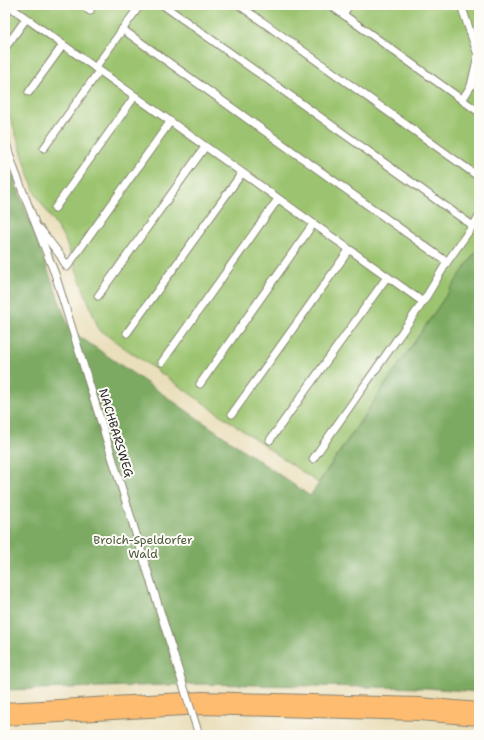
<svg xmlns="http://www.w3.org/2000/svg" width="484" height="740" viewBox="0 0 484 740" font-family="'Shantell Sans',sans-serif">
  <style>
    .green { fill: #9cc470; stroke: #64784e }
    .forest { fill: #7daa62; stroke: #546a46 }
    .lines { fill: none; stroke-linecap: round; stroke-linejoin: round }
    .lane-casing { stroke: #8a8573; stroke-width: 9 }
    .highway-casing { stroke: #8a8573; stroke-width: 24 }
    .lane { stroke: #fff; stroke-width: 7 }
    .highway { stroke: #fdbc6f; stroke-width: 22 }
    .lane-bridge-casing { stroke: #8a8573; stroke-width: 9; stroke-linecap: butt }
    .lane-bridge { stroke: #fff; stroke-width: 7 }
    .labels { text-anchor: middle; stroke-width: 4; stroke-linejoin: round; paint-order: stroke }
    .street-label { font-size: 12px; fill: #2b2b2b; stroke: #fdfcf7 }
    .park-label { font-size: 12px; fill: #4d5940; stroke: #fdfcf7 }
  </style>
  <rect width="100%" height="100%" fill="#fdfcf7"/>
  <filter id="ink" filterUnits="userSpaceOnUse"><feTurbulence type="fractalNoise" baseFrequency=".025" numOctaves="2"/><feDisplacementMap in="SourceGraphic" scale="8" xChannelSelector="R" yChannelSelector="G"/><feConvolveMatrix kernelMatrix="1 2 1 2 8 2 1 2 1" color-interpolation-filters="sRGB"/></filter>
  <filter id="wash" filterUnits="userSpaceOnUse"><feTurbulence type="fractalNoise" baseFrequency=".012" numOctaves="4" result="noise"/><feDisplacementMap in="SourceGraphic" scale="16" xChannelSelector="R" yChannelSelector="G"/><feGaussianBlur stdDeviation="0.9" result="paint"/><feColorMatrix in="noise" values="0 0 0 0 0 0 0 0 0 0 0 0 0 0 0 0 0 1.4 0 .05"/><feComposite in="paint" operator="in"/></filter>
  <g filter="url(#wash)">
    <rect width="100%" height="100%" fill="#eadfbb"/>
    <!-- green -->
    <path class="green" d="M5,5H479V247L318,483L99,330L65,240L35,193L5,101Z"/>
    <!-- forest -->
    <path class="forest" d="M5,149L16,184L70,330L310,496L479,247V692L426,688L200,684L5,690Z"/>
  </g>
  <g filter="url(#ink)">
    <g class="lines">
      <defs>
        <g id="lane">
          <path d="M5,5L9,6L423,302"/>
          <path d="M82,5L90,11"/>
          <path d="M163,5L473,226"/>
          <path d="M239,5L479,177"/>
          <path d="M330,5L479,112"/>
          <path d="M461,5L478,55L471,86L462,100"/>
          <path d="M343,14L349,5"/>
          <path d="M122,29L447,262"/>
          <path d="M5,48L26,19"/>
          <path d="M95,68L140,5"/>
          <path d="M29,92L63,45"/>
          <path d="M5,140L14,169L55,274L179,672"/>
          <path d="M44,148L99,71"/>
          <path d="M55,208L135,96"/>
          <path d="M40,229L60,255L67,267L170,122"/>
          <path d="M98,296L205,147"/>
          <path d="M127,333L242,173"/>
          <path d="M162,362L278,199"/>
          <path d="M200,384L313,224"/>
          <path d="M232,414L349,250"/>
          <path d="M270,440L387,277"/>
          <path d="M313,459L423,302L447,262L479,217"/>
        </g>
        <path id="highway" d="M5,714L202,703L419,709L479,714"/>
      </defs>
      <!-- lane casing -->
      <use href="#lane" class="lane-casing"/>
      <!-- highway casing -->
      <use href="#highway" class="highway-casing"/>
      <!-- lane -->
      <use href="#lane" class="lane"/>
      <!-- highway -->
      <use href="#highway" class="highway"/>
      <defs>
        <path id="lane-bridge" d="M179,672L199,735"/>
      </defs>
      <!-- lane-bridge casing -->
      <use href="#lane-bridge" class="lane-bridge-casing"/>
      <!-- lane-bridge -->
      <use href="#lane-bridge" class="lane-bridge"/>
    </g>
  </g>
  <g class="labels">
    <!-- street labels -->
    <g class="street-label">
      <text transform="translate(116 433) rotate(73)" y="4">NACHBARSWEG</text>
    </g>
    <!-- park labels -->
    <g class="park-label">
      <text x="143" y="544">Broich-Speldorfer<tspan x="143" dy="14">Wald</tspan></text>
    </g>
  </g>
  <!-- margin -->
  <rect width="484" height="740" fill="none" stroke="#fdfcf7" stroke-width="20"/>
</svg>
